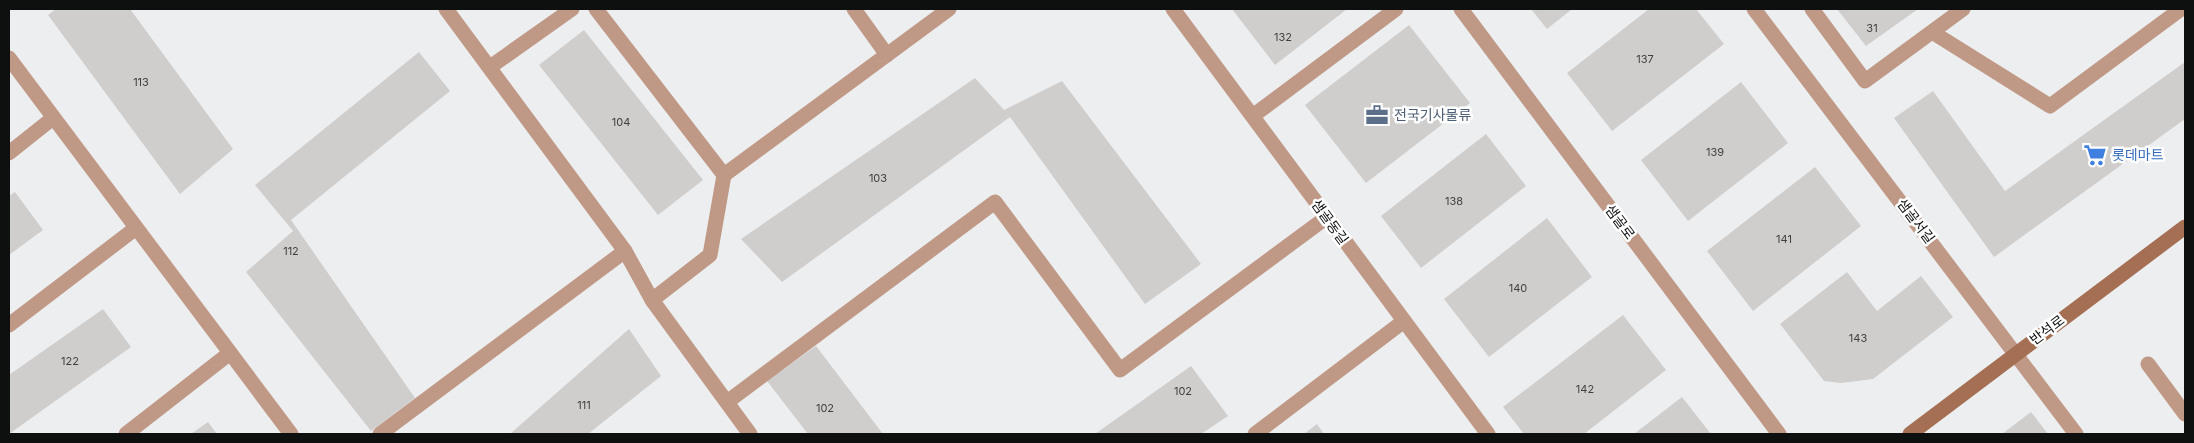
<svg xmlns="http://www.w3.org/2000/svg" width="2194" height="443" viewBox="0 0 2194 443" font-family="Inter,'Noto Sans KR',sans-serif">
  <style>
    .building { fill: #d0cecd }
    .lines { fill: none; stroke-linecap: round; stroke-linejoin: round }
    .lane { stroke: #bf9986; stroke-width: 15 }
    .street { stroke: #bf9986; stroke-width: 15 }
    .secondary { stroke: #a56f53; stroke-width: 15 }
    .labels { text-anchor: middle; stroke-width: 5; stroke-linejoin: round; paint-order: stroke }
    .number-label { font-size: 11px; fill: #3e3f3e }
    .service-label { font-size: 14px; fill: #4e5e75; stroke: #fff; text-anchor: start }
    .shop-label { font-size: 14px; fill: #366cbe; stroke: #fff; text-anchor: start }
    .street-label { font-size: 14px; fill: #0e0f0f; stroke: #fff }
  </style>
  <rect width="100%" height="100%" fill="#edeef0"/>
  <!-- building -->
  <g class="building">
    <path d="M56,9H130L233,149L180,194L48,15Z"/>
    <path d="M1232,9H1347L1275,65Z"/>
    <path d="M1531,9H1572L1547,29Z"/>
    <path d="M1649,9H1696L1724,44L1612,131L1567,73Z"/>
    <path d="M1837,9H1918L1866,46Z"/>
    <path d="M1409,25L1470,103L1366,183L1305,105Z"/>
    <path d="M584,30L703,180L658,215L539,65Z"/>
    <path d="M419,52L450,91L291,220L415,398L371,431L246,272L293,231L255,185Z"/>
    <path d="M2185,62V119L1994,257L1894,118L1933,91L2005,191Z"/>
    <path d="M975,78L1004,110L1062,81L1201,264L1145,304L1010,117L782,282L741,239Z"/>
    <path d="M1741,82L1788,143L1688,221L1641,160Z"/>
    <path d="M1486,134L1526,186L1421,268L1381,216Z"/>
    <path d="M1815,167L1861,226L1753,311L1707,251Z"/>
    <path d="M15,192L43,230L9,255V196Z"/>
    <path d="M1547,218L1592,277L1489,357L1444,299Z"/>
    <path d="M1847,272L1877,311L1921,276L1953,317L1873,379L1841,383L1824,381L1780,324Z"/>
    <path d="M103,309L131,347L9,434V375Z"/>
    <path d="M1623,315L1666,370L1584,434H1524L1503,407Z"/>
    <path d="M629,329L661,376L588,434H510Z"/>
    <path d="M816,346L883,434H808L767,381Z"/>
    <path d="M1191,366L1228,416L1201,434H1095Z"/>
    <path d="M1682,397L1711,434H1634Z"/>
    <path d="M2031,412L2048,434H2002Z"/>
    <path d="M208,422L217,434H191Z"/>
    <path d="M1317,424L1324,434H1304Z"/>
  </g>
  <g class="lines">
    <!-- lane -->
    <g class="lane">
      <path d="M446,9L625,251L652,300L750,434"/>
      <path d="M596,9L724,175"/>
      <path d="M854,9L887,55"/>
      <path d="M1812,9L1865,81L1963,9"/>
      <path d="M1932,32L2050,106L2181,9"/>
      <path d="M9,58L291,434"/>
      <path d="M490,67L572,9"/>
      <path d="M9,153L53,118"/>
      <path d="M652,300L710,255L724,175L949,9"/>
      <path d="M9,325L136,228"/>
      <path d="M2148,364L2185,414"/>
      <path d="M727,402L995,202L1120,370L1327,217"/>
      <path d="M126,434L230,353"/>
      <path d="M380,434L625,251"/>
      <path d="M1255,434L1404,321"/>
    </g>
    <!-- street -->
    <g class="street">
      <path d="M1173,9L1488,434"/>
      <path d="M1461,9L1779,434"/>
      <path d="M1754,9L2076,434"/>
      <path d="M1254,115L1396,9"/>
    </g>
    <!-- secondary -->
    <path class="secondary" d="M1910,434L2185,227"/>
  </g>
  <!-- icons -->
  <defs>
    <symbol id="office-bare" viewBox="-9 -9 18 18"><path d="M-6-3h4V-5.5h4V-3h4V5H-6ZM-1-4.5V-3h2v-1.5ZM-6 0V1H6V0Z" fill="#5c6f8a" stroke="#fff" stroke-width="2.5" paint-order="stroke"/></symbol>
    <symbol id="supermarket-bare" viewBox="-9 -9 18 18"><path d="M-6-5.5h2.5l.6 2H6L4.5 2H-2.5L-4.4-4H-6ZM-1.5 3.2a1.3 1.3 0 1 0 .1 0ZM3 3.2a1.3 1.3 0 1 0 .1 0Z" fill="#3f7fe0" stroke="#fff" stroke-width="2.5" paint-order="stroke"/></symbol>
  </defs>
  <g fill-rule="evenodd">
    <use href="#office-bare" x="1361" y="99" width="32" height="32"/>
    <use href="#supermarket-bare" x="2079" y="139" width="32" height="32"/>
  </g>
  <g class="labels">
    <!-- number labels -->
    <g class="number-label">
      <text x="1872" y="32">31</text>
      <text x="1283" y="41">132</text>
      <text x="1645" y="63">137</text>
      <text x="141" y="86">113</text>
      <text x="621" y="126">104</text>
      <text x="1715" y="156">139</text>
      <text x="878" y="182">103</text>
      <text x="1454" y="205">138</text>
      <text x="1784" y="243">141</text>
      <text x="291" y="255">112</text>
      <text x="1518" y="292">140</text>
      <text x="1858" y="342">143</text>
      <text x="70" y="365">122</text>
      <text x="1585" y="393">142</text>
      <text x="1183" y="395">102</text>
      <text x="584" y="409">111</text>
      <text x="825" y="412">102</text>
    </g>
    <!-- service labels -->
    <g class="service-label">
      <text x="1394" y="120">전국기사물류</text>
    </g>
    <!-- shop labels -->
    <g class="shop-label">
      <text x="2112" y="160">롯데마트</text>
    </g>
    <!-- street labels -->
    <g class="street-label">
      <text transform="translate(1916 221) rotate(53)" y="5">샘골서길</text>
      <text transform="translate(1330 222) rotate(54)" y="5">샘골동길</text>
      <text transform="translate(1620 222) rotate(53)" y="5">샘골로</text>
      <text transform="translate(2047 330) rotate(-37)" y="5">반석로</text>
    </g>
  </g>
  <!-- border -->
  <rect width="2194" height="443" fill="none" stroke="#0e0f0f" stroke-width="20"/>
</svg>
